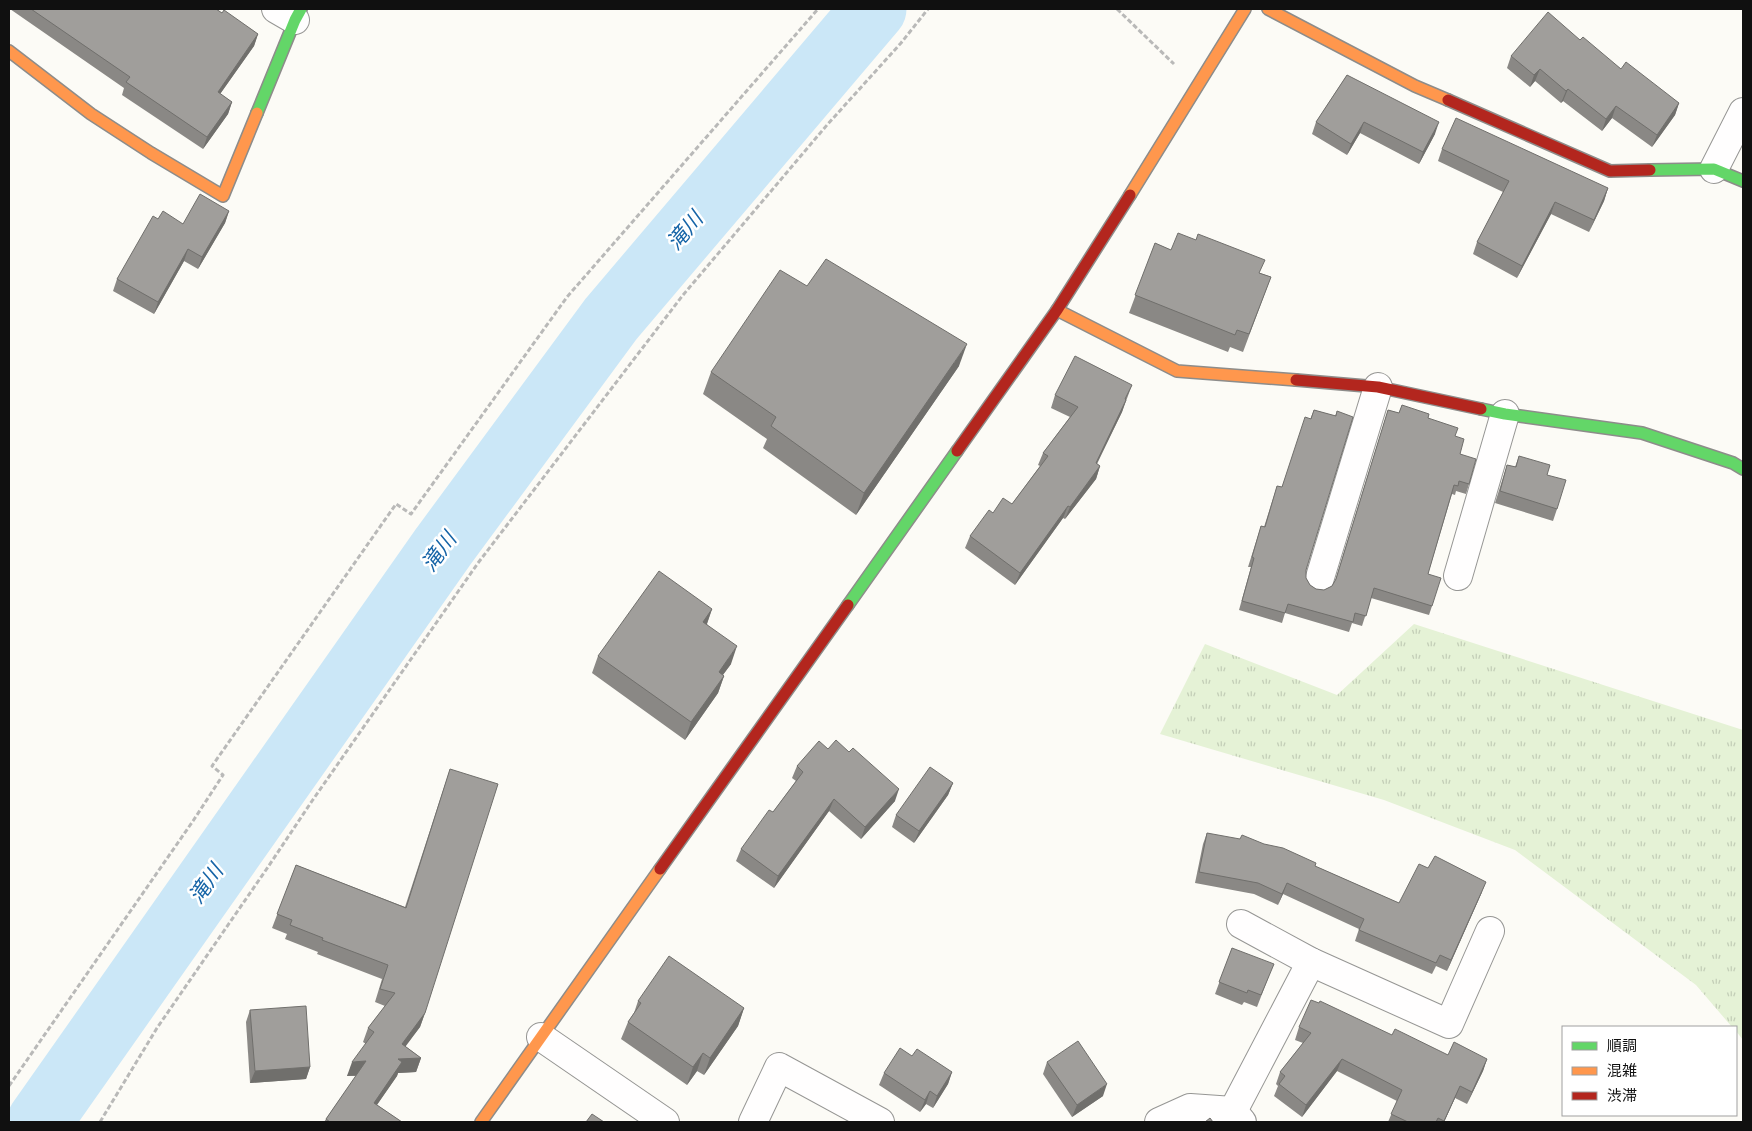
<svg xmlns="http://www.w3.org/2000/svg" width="1752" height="1131" viewBox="0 0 1752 1131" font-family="'Zilla Slab','Noto Sans JP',serif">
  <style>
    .grass { fill: url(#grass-tufts) }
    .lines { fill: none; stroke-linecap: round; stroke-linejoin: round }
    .river { stroke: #cbe7f7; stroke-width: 65 }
    .street-casing { stroke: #969694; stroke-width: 30 }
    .fast-casing { stroke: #8d8c8a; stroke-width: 14 }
    .slow-casing { stroke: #8d8c8a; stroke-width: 14 }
    .jam-casing { stroke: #8d8c8a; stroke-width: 14 }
    .path { stroke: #b9b9b8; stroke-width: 3; stroke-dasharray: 5 2.5; stroke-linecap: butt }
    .street { stroke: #fffefe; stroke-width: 28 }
    .fast { stroke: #63d668; stroke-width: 11 }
    .slow { stroke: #ff974d; stroke-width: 11 }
    .jam { stroke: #b3261e; stroke-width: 11 }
    .wall { fill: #8a8885 }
    .shaded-wall { fill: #706f6c }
    .building { fill: #a09e9b; stroke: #706f6c }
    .labels { text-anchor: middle; stroke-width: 5; stroke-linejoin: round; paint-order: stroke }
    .water-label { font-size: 21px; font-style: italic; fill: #1564a7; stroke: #fff }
  </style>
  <defs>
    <pattern id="grass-tufts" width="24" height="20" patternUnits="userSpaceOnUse" patternTransform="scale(1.25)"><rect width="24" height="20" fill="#e5f2d6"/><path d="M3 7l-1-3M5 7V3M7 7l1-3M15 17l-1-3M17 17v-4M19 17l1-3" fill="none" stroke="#c3ceb7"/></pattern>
  </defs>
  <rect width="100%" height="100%" fill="#fcfbf6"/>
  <!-- grass -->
  <path class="grass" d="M1414,624L1743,730V1040L1736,1031V1027H1732L1696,985L1515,850L1384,800L1160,734L1205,644L1337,695Z"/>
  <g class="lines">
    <!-- river -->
    <path class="river" d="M39,1122L443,547L611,319L874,9"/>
    <defs>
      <g id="street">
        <path d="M276,9L295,20"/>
        <path d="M1714,169L1743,112"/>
        <path d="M1458,576L1505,414"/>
        <path d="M1318,584L1378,387"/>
        <path d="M1241,924L1311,962L1449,1024L1490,931"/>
        <path d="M541,1037L665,1122"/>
        <path d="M1233,1111L1311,962"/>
        <path d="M753,1122L779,1067L880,1122"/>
        <path d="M1159,1122L1190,1108L1233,1111L1242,1122"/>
      </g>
      <g id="fast">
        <path d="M257,113L295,20L301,9"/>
        <path d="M1650,170L1714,169L1743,181"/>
        <path d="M1481,409L1505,414L1642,433L1733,463L1743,469"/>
        <path d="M848,605L957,451"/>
      </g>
      <g id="slow">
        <path d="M1268,9L1415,86L1448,100"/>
        <path d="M9,51L91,114L151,153L223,196L257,113"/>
        <path d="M1130,195L1245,9"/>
        <path d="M1057,310L1177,371L1296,380"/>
        <path d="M481,1122L660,869"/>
      </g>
      <g id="jam">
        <path d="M1448,100L1610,171L1650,170"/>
        <path d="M1296,380L1378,387L1481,409"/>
        <path d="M957,451L1057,310L1130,195"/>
        <path d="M660,869L848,605"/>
      </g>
    </defs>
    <!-- street casing -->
    <use href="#street" class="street-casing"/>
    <!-- fast casing -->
    <use href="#fast" class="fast-casing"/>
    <!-- slow casing -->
    <use href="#slow" class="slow-casing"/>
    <!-- jam casing -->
    <use href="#jam" class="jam-casing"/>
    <!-- path -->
    <g class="path">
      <path d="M1117,9L1174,64"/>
      <path d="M9,1086L193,821L223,775L212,766L396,504L411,514L567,297L818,9"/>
      <path d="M100,1122L157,1028L268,867L312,801L478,563L683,295L827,125L901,43L928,9"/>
    </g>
    <!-- street -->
    <use href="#street" class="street"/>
    <!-- fast -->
    <use href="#fast" class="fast"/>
    <!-- slow -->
    <use href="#slow" class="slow"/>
    <!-- jam -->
    <use href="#jam" class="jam"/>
  </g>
  <!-- wall -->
  <g class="wall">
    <path d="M10,9H216L222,13L258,34L254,46L220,94L232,102L228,114L203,149L122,95L124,88Z"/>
    <path d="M1580,40L1621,69L1679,103L1675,115L1652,147L1612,118L1602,131L1563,101L1561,103L1535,81L1530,87L1507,68L1511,56Z"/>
    <path d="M1347,75L1435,134L1419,164L1360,133L1347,155L1312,134L1316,122Z"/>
    <path d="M1442,149L1608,188L1604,201L1589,232L1551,214L1517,278L1473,254L1477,242L1503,192L1438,161Z"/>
    <path d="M229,211L225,223L198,269L184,261L154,314L113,291L117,279L158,219L183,224Z"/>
    <path d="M1155,243L1171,250L1260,273L1271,277L1243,352L1230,347L1228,352L1129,313Z"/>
    <path d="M807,286L959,366L856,515L763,448L767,439L703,394L711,372Z"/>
    <path d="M1132,385L1122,412L1097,464L1100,466L1096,479L1065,519L1063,518L1015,585L965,548L970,536L993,513L1012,504L1040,466L1038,465L1043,453L1070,417L1051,408L1055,395Z"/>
    <path d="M1402,405L1428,418L1455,436L1469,484L1466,494L1456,491L1455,495L1452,494L1428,574L1432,606L1429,615L1371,598L1362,626L1352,623L1349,632L1285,613L1282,623L1239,610L1251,567H1248L1261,526L1264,527L1277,486L1282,487L1314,410L1335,416L1337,411L1306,570V578L1310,585L1316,589L1324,590L1332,586L1335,581L1388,410L1399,413Z"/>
    <path d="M1519,456L1547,475L1557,509L1553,521L1495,503L1507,465L1515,467Z"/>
    <path d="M712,609L707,624L731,664L723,675L724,676L718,693L685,740L592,673L598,656Z"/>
    <path d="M828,749L895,801L861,839L829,811L774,888L736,861L741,849L773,812L796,781L792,778L797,766Z"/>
    <path d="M450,769L425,1013L420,1027L405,1046L421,1058L416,1072L398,1073L397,1076L377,1105L402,1122H324L326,1119L356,1076H347L366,1044L363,1042L368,1028L385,1006L375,1002L382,979L317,954L318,952L285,939L287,934L272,928L296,865L405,907Z"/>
    <path d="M953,783L948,795L914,843L892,827L896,815Z"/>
    <path d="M1207,833L1315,866L1399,903L1482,892L1447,971L1436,966L1432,974L1355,941L1359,929L1283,894L1278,905L1254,894L1195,883L1203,844Z"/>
    <path d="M1232,948L1269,976L1257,1007L1244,1002L1242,1005L1215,994Z"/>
    <path d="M638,1001L744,1008L738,1026L704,1075L697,1071L687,1085L621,1039L628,1022L634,1013Z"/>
    <path d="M250,1010L310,1067L306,1079L250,1083L246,1022Z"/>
    <path d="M1299,1027L1392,1035L1448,1055L1487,1059L1483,1071L1467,1104L1455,1098L1444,1122H1388L1397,1101L1337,1071L1302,1117L1274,1096L1278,1086L1276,1084L1280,1072L1303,1043L1295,1040Z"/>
    <path d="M912,1056L952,1072L948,1084L933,1108L926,1104L920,1112L879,1085L884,1073Z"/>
    <path d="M1047,1062L1103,1096L1072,1117L1043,1074Z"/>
  </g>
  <!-- shaded-wall -->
  <g class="shaded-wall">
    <path d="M258,34L254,46L213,104L218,92Z"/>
    <path d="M1540,69L1535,81L1530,87L1534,75Z"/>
    <path d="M1568,89L1563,101L1561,103L1566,91Z"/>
    <path d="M232,102L228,114L203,149L207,137Z"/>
    <path d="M1679,103L1675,115L1652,147L1657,135Z"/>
    <path d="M1616,106L1612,118L1602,131L1606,119Z"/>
    <path d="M1364,122L1360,133L1347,155L1351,144Z"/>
    <path d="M1439,122L1435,134L1419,164L1423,152Z"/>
    <path d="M1608,188L1604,201L1589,232L1594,220Z"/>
    <path d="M1555,202L1551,214L1517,278L1522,266Z"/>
    <path d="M229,211L225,223L198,269L202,257Z"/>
    <path d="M188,249L184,261L154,314L158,302Z"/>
    <path d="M967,344L959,366L856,515L864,493Z"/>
    <path d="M1126,400L1122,412L1091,475L1096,463Z"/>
    <path d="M1100,466L1096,479L1065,519L1070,507Z"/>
    <path d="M1068,506L1063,518L1015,585L1020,573Z"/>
    <path d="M712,609L706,626L703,622Z"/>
    <path d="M737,646L731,664L712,689L719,672Z"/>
    <path d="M724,676L718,693L685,740L691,722Z"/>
    <path d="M953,783L948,795L914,843L919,831Z"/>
    <path d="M899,789L895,801L861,839L865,827Z"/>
    <path d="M834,799L829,811L774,888L778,876Z"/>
    <path d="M1486,882L1482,892L1447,971L1451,960Z"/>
    <path d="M1287,883L1283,894L1278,905L1282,894Z"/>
    <path d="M744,1008L738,1026L704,1075L710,1058Z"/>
    <path d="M425,1013L420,1027L397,1058L402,1044Z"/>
    <path d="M703,1053L697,1071L687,1085L693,1067Z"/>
    <path d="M421,1058L416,1072L398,1073L397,1076L369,1116L374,1103L398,1059Z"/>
    <path d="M1342,1059L1337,1071L1302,1117L1306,1105Z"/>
    <path d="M1487,1059L1483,1071L1467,1104L1472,1092Z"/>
    <path d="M366,1061L361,1075L347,1076L352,1062Z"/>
    <path d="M310,1067L306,1079L250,1083L255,1071Z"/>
    <path d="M952,1072L948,1084L933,1108L937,1096Z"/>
    <path d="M1107,1084L1103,1096L1072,1117L1077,1105Z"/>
    <path d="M1460,1086L1455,1098L1444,1122H1443Z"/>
    <path d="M930,1091L926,1104L920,1112L925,1100Z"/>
  </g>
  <!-- building -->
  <g class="building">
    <path d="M31,9H216L222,13L224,10L258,34L218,92L232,102L207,137L126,82L130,77Z"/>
    <path d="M1548,12L1580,40L1583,37L1621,69L1626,62L1679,103L1657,135L1616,106L1606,119L1568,89L1566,91L1540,69L1534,75L1511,56Z"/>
    <path d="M1347,75L1439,122L1423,152L1364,122L1351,144L1316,122Z"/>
    <path d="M1456,118L1608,188L1594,220L1555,202L1522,266L1477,242L1509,181L1442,149Z"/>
    <path d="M200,194L229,211L202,257L188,249L158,302L117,279L153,216L158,219L163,211L183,224Z"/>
    <path d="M1178,233L1196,240L1198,234L1265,260L1259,273L1271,277L1249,334L1237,330L1235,335L1135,295L1155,243L1171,250Z"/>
    <path d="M826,259L967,344L864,493L771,426L776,417L711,372L780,270L807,286Z"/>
    <path d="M1075,356L1132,385L1125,399L1126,400L1096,463L1100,466L1070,507L1068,506L1020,573L970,536L989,510L993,513L1003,498L1012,504L1048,456L1043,453L1078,407L1055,395Z"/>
    <path d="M1402,405L1429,414L1428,418L1458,428L1455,436L1464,439L1460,454L1476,459L1469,484L1459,481L1458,486L1454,485L1428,574L1441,578L1432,606L1374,588L1366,616L1355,613L1353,622L1288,604L1285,613L1242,601L1254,558L1252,557L1261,526L1265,527L1277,486L1282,487L1305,417L1311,419L1314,410L1336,416L1337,411L1353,417L1306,570V578L1310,585L1316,589L1324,590L1332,586L1336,579L1388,410L1399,413Z"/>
    <path d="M1519,456L1550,465L1547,475L1566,480L1557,509L1500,491L1507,465L1516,467Z"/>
    <path d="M659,571L712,609L703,622L737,646L719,672L724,676L691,722L598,656Z"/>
    <path d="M836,740L849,752L853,748L899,789L865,827L834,799L778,876L741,849L769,810L773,812L803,772L797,766L819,741L828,749Z"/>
    <path d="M930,767L953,783L919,831L896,815Z"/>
    <path d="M450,769L498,784L425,1013L402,1044L421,1058L398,1059L402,1062L374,1103L402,1122H330L326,1119L366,1061L352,1062L374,1032L368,1028L395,993L380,989L388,965L322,940L323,938L290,925L292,920L277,914L296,865L406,908Z"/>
    <path d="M1207,833L1240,839L1242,835L1264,844L1283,848L1316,863L1315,866L1399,903L1419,864L1428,868L1435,856L1486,882L1451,960L1440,955L1436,963L1359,930L1364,919L1287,883L1282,894L1258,883L1199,872Z"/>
    <path d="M1232,948L1274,964L1261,995L1248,990L1247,993L1219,982Z"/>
    <path d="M669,956L744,1008L710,1058L703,1053L693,1067L628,1022L641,1003L638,1001Z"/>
    <path d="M1311,1000L1319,1003L1320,1001L1392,1035L1395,1029L1448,1055L1454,1042L1487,1059L1472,1092L1460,1086L1444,1121L1438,1118L1436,1122H1408L1391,1114L1402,1090L1342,1059L1306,1105L1279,1084L1285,1076L1280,1072L1311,1033L1299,1027Z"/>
    <path d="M306,1006L310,1067L255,1071L250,1010Z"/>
    <path d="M1078,1041L1107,1084L1077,1105L1047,1062Z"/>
    <path d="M900,1048L912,1056L917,1049L952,1072L937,1096L930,1091L925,1100L884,1073Z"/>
    <path d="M592,1114L604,1122H586Z"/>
    <path d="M1210,1118L1213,1122H1205Z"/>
  </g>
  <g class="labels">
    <!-- water labels -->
    <g class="water-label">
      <text transform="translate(685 231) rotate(-50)" y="7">滝川</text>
      <text transform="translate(439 552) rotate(-54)" y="7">滝川</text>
      <text transform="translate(206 884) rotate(-55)" y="7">滝川</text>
    </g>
  </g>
  <!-- border -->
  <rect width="1752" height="1131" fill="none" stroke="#101010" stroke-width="20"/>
  <!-- legend -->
  <rect x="1562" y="1026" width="175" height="90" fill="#ffffff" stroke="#9f9f9f"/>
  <rect x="1572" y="1042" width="25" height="8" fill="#63d668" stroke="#9f9f9f"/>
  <text x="1607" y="1051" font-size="15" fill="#101010">順調</text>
  <rect x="1572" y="1067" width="25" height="8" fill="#ff974d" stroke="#9f9f9f"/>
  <text x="1607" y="1076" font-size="15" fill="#101010">混雑</text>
  <rect x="1572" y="1092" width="25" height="8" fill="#b3261e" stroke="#9f9f9f"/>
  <text x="1607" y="1101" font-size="15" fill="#101010">渋滞</text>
</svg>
